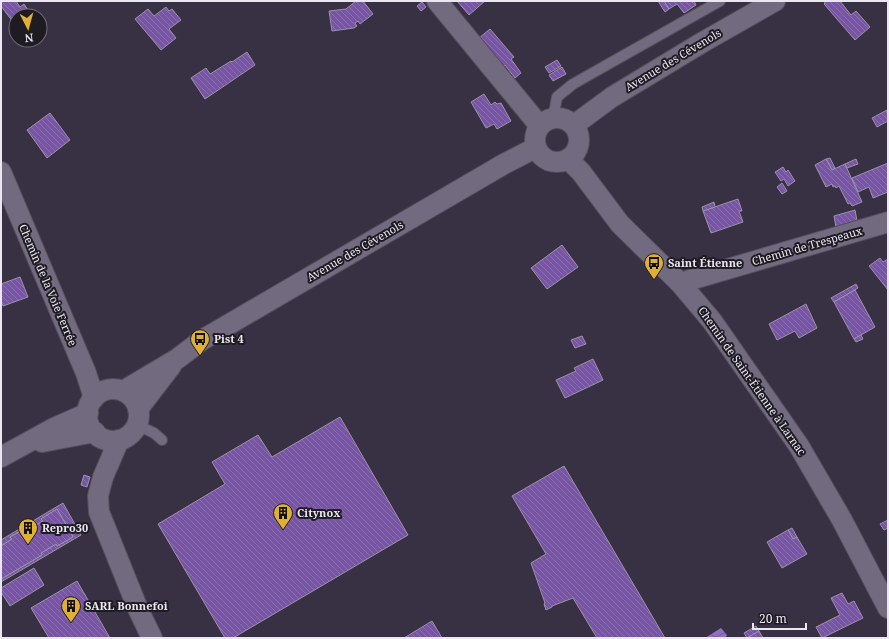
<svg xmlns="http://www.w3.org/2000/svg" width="889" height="639" viewBox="0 0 889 639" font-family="'Noto Serif',serif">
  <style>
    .water { fill: url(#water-waves) }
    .building { fill: url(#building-back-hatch); stroke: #9a92a7 }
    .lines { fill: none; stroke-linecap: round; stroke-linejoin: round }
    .lane-casing { stroke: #544f5d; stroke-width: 12 }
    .street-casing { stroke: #544f5d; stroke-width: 22 }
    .lane { stroke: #726b7f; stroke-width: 10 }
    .street { stroke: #726b7f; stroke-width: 20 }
    .labels { text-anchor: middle; stroke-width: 4; stroke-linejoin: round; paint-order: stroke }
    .street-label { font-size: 11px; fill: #ebe7f2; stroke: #1e1b23 }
    .poi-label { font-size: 11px; font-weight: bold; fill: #ebe7f2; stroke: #1e1b23; text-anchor: start }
  </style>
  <defs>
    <pattern id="water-waves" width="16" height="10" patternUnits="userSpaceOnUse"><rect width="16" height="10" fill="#926ec1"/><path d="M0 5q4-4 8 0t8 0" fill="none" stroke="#745e91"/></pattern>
    <pattern id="building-back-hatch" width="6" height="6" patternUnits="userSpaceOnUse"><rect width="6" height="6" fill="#7854a5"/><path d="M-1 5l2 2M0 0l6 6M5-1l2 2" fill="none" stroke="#8b6db2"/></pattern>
  </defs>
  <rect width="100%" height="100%" fill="#383143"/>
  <!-- water -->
  <path class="water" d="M721,628L727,635L726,637L724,638H705Z"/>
  <!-- building -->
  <g class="building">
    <path d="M1,1H16L20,7L24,4L32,16H16V26L1,6Z"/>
    <path d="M356,1H363L373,14L360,24L358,21L355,23L357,26L354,28L332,31L329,11L346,9Z"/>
    <path d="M457,1H485L469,15Z"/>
    <path d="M658,1H664L669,9L665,12Z"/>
    <path d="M664,1H694L696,5L684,13L677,4L669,9Z"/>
    <path d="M824,1H840L851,15L856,11L870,27L855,40L824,4L825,3Z"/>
    <path d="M422,2L426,7L421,11L417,6Z"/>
    <path d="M166,7L169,11L172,9L181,20L169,29L176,38L161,50L135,19L148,9L154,16Z"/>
    <path d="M490,29L514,57L511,59L521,73L515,78L505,65L500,68L479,38Z"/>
    <path d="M247,52L255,65L205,99L191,78L206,68L210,74L231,61L232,62Z"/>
    <path d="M557,60L561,66L549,73L545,67Z"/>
    <path d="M562,67L566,74L553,81L549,75Z"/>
    <path d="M484,94L491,105L495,102L497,104L501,103L511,121L497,129L494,124L486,128L471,102Z"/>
    <path d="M887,110L888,121L877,127L872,118Z"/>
    <path d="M50,113L70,140L47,158L27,130Z"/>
    <path d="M830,158L835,168L832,170L826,159Z"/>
    <path d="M826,159L832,170L845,164L862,202L852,206L850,203L848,204L839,186L836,188L835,186L833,187L832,184L826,187L815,165Z"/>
    <path d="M856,159L858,164L847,168L845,164Z"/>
    <path d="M888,163V192L873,198L869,187L858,192L852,178Z"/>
    <path d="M783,167L786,172L788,170L795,181L788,186L784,179L781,181L775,172Z"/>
    <path d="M782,183L787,191L782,194L777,187Z"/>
    <path d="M738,199L742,211H739L743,222L711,233L703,211Z"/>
    <path d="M714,202L715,207L703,211L702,207Z"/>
    <path d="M855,210L857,221L836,227L834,216Z"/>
    <path d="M562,245L578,267L547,289L531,268Z"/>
    <path d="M880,258L883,262L888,259V290L869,266Z"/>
    <path d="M20,277L28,297L3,306L1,302V284Z"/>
    <path d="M856,284L858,288L834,302L831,298Z"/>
    <path d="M855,290L875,327L854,339L834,302Z"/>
    <path d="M806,304L817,328L799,338L795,331L777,340L769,324Z"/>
    <path d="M861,335L863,339L856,342L854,339Z"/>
    <path d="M582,336L586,344L575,348L571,340Z"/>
    <path d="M593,359L603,380L565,398L556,380L576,371L574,368Z"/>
    <path d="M340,417L408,535L233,638H225L158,524L225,484L212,462L258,435L272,457Z"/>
    <path d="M564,466L665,638H597L573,598L552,606V607L546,610L544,604L545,603L531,563L546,554L512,496Z"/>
    <path d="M84,475L90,477L87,487L81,485Z"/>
    <path d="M63,503L81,535L1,582V579L42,555L41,553L56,544L57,546L73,537L57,509L41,519L43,521L28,530L26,528L10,537L12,539L1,546V540Z"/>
    <path d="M57,509L73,537L57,546L56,544L41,553L42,555L1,579V546L12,539L10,537L26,528L28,530L43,521L41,519Z"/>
    <path d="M888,520V528L884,530L880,524Z"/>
    <path d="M792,528L797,537L793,539L788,530Z"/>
    <path d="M788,530L793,539L797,537L807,554L782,568L767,542Z"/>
    <path d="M34,568L44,585L10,606L1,592V588Z"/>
    <path d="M77,581L110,638H49L31,608Z"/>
    <path d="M842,593L848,604L854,601L863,618L822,638L816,627L840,615L831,598Z"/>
    <path d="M432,621L442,638H404Z"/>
    <path d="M756,626L759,631L747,638L744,633Z"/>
    <path d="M759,631L763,638H747Z"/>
  </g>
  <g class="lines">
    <defs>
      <g id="lane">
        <path d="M553,118L557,97L573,84L720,1"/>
        <path d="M137,425L154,433L162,440"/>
      </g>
      <g id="street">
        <path d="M437,1L539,125"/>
        <circle cx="557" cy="140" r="22"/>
        <path d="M574,125L612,97L703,42L775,1"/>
        <path d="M568,159L581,172L620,224L680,283L712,321L799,446L842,520L888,608"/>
        <path d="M1,172L86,373L94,398"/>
        <path d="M680,283L888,222"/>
        <circle cx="113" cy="415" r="26"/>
        <path d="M123,391L177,359L202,340L504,164L535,148"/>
        <path d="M138,409L171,366"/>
        <path d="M119,440L103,477L98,496L99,512L138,609L152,638"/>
        <path d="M42,442L95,432"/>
        <path d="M1,457L54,428L88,413"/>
      </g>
    </defs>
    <!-- lane casing -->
    <use href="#lane" class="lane-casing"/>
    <!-- street casing -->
    <use href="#street" class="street-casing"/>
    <!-- lane -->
    <use href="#lane" class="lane"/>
    <!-- street -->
    <use href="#street" class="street"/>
  </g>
  <!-- icons -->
  <defs>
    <symbol id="bus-pin" viewBox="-11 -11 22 30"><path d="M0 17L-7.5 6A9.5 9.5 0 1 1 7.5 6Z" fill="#dfb034" stroke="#1e1b23"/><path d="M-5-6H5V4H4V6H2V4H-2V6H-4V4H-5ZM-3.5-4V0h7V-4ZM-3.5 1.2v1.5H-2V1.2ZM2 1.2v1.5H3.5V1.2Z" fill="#111"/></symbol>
    <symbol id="building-pin" viewBox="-11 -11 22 30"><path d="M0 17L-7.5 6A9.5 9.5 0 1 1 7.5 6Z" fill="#dfb034" stroke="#1e1b23"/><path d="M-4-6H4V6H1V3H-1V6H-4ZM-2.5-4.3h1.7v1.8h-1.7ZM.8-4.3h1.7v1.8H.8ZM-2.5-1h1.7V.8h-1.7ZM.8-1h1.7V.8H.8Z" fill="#111"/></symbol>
  </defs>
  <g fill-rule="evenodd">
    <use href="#bus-pin" x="643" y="252" width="22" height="30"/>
    <use href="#bus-pin" x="189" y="328" width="22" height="30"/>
    <use href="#building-pin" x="272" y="502" width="22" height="30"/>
    <use href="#building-pin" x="17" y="517" width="22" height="30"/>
    <use href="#building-pin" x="60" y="595" width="22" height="30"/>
  </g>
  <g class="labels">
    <!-- street labels -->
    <g class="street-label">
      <text transform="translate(673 60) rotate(-31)" y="4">Avenue des Cévenols</text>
      <text transform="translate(807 246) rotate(-16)" y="4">Chemin de Trespeaux</text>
      <text transform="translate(355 251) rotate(-30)" y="4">Avenue des Cévenols</text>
      <text transform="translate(48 285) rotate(67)" y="4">Chemin de la Voie Ferrée</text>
      <text transform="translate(752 381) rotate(55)" y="4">Chemin de Saint-Étienne à Larnac</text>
    </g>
    <!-- poi labels -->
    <g class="poi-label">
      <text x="668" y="267">Saint Étienne</text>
      <text x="214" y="343">Pist 4</text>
      <text x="297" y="517">Citynox</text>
      <text x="42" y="532">Repro30</text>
      <text x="85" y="610">SARL Bonnefoi</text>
    </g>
  </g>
  <!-- border -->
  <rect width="889" height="639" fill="none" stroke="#ebe7f2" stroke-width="4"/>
  <!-- north arrow -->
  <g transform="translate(28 28) rotate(174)"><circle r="19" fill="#1e1b23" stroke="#706d76"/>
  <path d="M0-3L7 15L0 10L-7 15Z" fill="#dfb034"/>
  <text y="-6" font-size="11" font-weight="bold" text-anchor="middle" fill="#ebe7f2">N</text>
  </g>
  <!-- scale -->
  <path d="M753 623v6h53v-6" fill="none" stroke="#ebe7f2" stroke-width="2"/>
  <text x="759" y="623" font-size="12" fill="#ebe7f2" stroke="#1e1b23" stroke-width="3" paint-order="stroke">20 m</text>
</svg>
